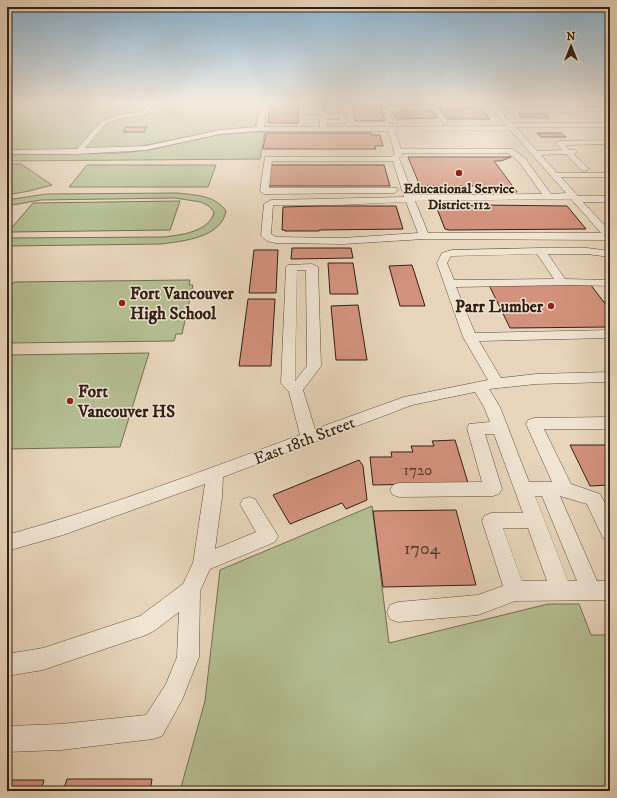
<svg xmlns="http://www.w3.org/2000/svg" width="617" height="798" viewBox="0 0 617 798" font-family="'IM FELL DW Pica',serif">
  <style>
    .green { fill: #b4be92; stroke: #736f53 }
    .building { fill: #d3927d; stroke: #322014 }
    .lines { fill: none; stroke-linecap: round; stroke-linejoin: round }
    .minor-casing { stroke: #604d3e; stroke-width: 1 }
    .minor { fill: #f0e4d3; fill-rule: evenodd }
    .poi-dot { fill: #8f2418; stroke: #f0e4d3; stroke-width: 1.5 }
    .labels { text-anchor: middle; stroke-width: 3; stroke-linejoin: round; paint-order: stroke }
    .far-poi-label { font-size: 14px; font-weight: bold; fill: #322014; stroke: #f0e4d3 }
    .number-label { font-size: 15px; fill: #5a3c2e }
    .poi-label { font-size: 17px; font-weight: bold; fill: #322014; stroke: #f0e4d3; text-anchor: start }
    .street-label { font-size: 17px; fill: #322014; stroke: #f0e4d3 }
    .near-number-label { font-size: 18px; fill: #5a3c2e }
  </style>
  <rect width="100%" height="100%" fill="#e8d5bb"/>
  <filter id="stains"><feTurbulence type="fractalNoise" baseFrequency=".005" numOctaves="4"/><feColorMatrix values="0 0 0 0 .2 0 0 0 0 .09 0 0 0 0 .02 0 0 0 .5 -.17"/></filter>
  <radialGradient id="worn" r=".72"><stop offset=".6" stop-color="#630" stop-opacity="0"/><stop offset="1" stop-color="#630" stop-opacity=".3"/></radialGradient>
  <!-- green -->
  <g class="green">
    <path d="M7,102H151L144,111L140,113L107,118L99,124L79,149L7,150Z"/>
    <path d="M155,102H261L255,127L227,129L136,147L82,149L105,122L109,120L146,113Z"/>
    <path d="M265,131L260,159L7,161V158L12,154L120,153L149,150L217,135Z"/>
    <path d="M9,164H21L52,185L29,191L7,195V165Z"/>
    <path d="M87,165H216L208,187H69Z"/>
    <path d="M177,193C195,195 215,195 226,211C221,238 183,241 161,244L7,246V238L164,237C180,235 210,232 214,212L209,206L201,202L175,198L41,200L7,206V200L46,194Z"/>
    <path d="M180,201L170,230L8,232L33,203Z"/>
    <path d="M190,280L189,285H193L182,334H176L174,341L7,343V288L10,287L14,282Z"/>
    <path d="M149,353L120,447L7,449V355Z"/>
    <path d="M372,506L389,643L548,604H579L591,635H610V791H180L205,701L220,570Z"/>
  </g>
  <!-- building -->
  <g class="building">
    <path d="M351,102H378L385,121H355Z"/>
    <path d="M380,102H423L424,104H381Z"/>
    <path d="M525,102H538L539,103H535L539,107H525L523,105H529Z"/>
    <path d="M573,102H610V107H579Z"/>
    <path d="M271,103H298V123H268Z"/>
    <path d="M479,106L490,119H448L438,110H442L441,107Z"/>
    <path d="M392,110H432L437,118L396,119Z"/>
    <path d="M518,114H546L549,118L521,117Z"/>
    <path d="M126,127H147L144,132H123Z"/>
    <path d="M266,133H371L372,135H380L383,146H375L376,149H263Z"/>
    <path d="M537,133H561L566,137H541Z"/>
    <path d="M408,157H511L501,161H494L517,192H492L487,186H420Z"/>
    <path d="M270,165H384L390,186H267Z"/>
    <path d="M480,205L567,206L586,229L449,230L445,229L436,206Z"/>
    <path d="M320,206H396L403,229L319,230V231H285V230H282L283,207Z"/>
    <path d="M292,248H351L353,258L291,259Z"/>
    <path d="M254,250H278L276,293H249Z"/>
    <path d="M328,263H353L358,294H330Z"/>
    <path d="M412,265L425,306H400L389,266Z"/>
    <path d="M590,284L610,310V327L510,328L489,285Z"/>
    <path d="M248,299H275L271,366H239Z"/>
    <path d="M358,305L367,360H336L331,306Z"/>
    <path d="M455,440L468,483L373,485L370,457H392L391,452H413L411,446H434L432,441Z"/>
    <path d="M570,445H610V485L590,486Z"/>
    <path d="M359,460L363,466L367,500L346,509L342,503L290,524L273,495Z"/>
    <path d="M456,510L476,585L383,587L373,511Z"/>
    <path d="M67,779H152L150,791H63Z"/>
    <path d="M7,780H44L41,791H7Z"/>
  </g>
  <g class="lines">
    <defs>
      <g id="minor">
        <path d="M150,102H156L149,112L144,115L118,119L106,123L85,148L146,146L220,130L257,127L261,102H267L264,127H320L319,114H302L299,112L302,110H319V106L314,102L324,104L326,114H343L346,116V123L326,124V127L507,126L490,107L438,108L448,122L445,124L443,123L433,110L389,111L394,120L398,122L395,124L389,122L382,109L385,107C419,106 452,103 487,103L486,102H492L499,109L610,107V111L502,113L511,123H610V127H516L537,151L562,150L555,143L559,141L610,140V144L565,145L570,150H576L577,152L574,154L589,169L585,171H582L566,154L541,155L557,173H610V177H561L578,196H610V202H583L610,231V240L424,239L343,244L276,243C270,242 265,241 261,235L264,204L271,200L404,197L393,161H272L269,188H397L398,190L394,193L264,194L260,191L265,157H391L395,154L388,131H260L220,134L146,150L78,154H7V150L77,149L102,121L117,115L140,112L145,110ZM326,118H340V120H326ZM510,130L566,193L551,194L525,158L513,149H401L395,131ZM402,153H508L519,162L542,194L413,195L399,158L403,155ZM571,199L601,233H428L415,201ZM406,202L418,233L343,238L276,237L271,234L273,205H339Z"/>
        <path d="M540,248H587L610,251V257L587,254H548L565,279L610,280V286L574,285L456,287L475,333L610,330V338L479,341L501,378L536,374L610,372V382L536,384L489,389L500,407L529,482H552L526,424L528,420L534,418L610,417V429H544L571,484L600,494L610,513V540L603,538L587,504L560,496L597,581L610,580V600L515,601L478,615L398,622L390,619L387,612L390,605L398,602L478,595L503,586L482,521L484,516L491,513H523L494,434H485L502,489L499,494L493,496L399,497L393,495L390,490L393,485L399,483L482,482L467,428L469,424L490,422L484,407L475,392L412,405L223,477L222,497L215,549L256,532L240,504L243,499L249,497L255,499L278,536L275,542L210,569L200,591L199,657L182,700L162,736L153,739L61,750L7,752V726L61,724L146,715L166,684L177,657L179,612L154,631L146,635L43,670L7,676V654L43,648L140,616L183,584L193,563L205,484L63,535L7,551V535C107,507 203,471 300,435L289,392L281,383L286,267L288,265L312,264L318,267L321,366L303,390L315,429L404,397L488,380L463,337L437,263L442,253L452,250ZM537,254L554,279L454,280L447,263L450,257L453,256ZM297,270H306L307,366L295,381ZM535,496H542L577,581H568ZM503,528H528L547,581H522Z"/>
      </g>
    </defs>
    <!-- minor casing -->
    <use href="#minor" class="minor-casing"/>
    <!-- minor -->
    <use href="#minor" class="minor"/>
  </g>
  <!-- sky -->
  <linearGradient id="sky" x2="0" y2="1"><stop stop-color="#89b5d6"/><stop offset="0.48" stop-color="#f5ece0"/><stop offset="1" stop-color="#f5ece0" stop-opacity="0"/></linearGradient>
  <rect width="617" height="214" fill="url(#sky)"/>
  <!-- markers -->
  <g class="poi-dot">
    <circle cx="459" cy="173" r="4"/>
    <circle cx="122" cy="303" r="4"/>
    <circle cx="551" cy="306" r="4"/>
    <circle cx="70" cy="401" r="4"/>
  </g>
  <g class="labels">
    <!-- far-poi labels -->
    <g class="far-poi-label">
      <text x="459" y="193">Educational Service<tspan x="459" dy="16">District 112</tspan></text>
    </g>
    <!-- number labels -->
    <g class="number-label">
      <text x="418" y="475">1720</text>
    </g>
    <!-- poi labels -->
    <g class="poi-label">
      <text x="130" y="299">Fort Vancouver<tspan x="130" dy="20">High School</tspan></text>
      <text x="543" y="312" text-anchor="end">Parr Lumber</text>
      <text x="78" y="397">Fort<tspan x="78" dy="20">Vancouver HS</tspan></text>
    </g>
    <!-- street labels -->
    <g class="street-label">
      <text transform="translate(304 440) rotate(-21)" y="6">East 18th Street</text>
    </g>
    <!-- near-number labels -->
    <g class="near-number-label">
      <text x="422" y="554">1704</text>
    </g>
  </g>
  <!-- margin -->
  <rect width="617" height="798" fill="none" stroke="#e8d5bb" stroke-width="24"/>
  <rect x="8" y="8" width="601" height="782" fill="none" stroke="#322014" stroke-width="2"/>
  <rect x="12" y="12" width="593" height="774" fill="none" stroke="#322014"/>
  <!-- north arrow -->
  <g transform="translate(571 46)" stroke="#f0e4d3" stroke-width="3" paint-order="stroke">
  <path d="M0-3L7 15L0 10L-7 15Z" fill="#322014"/>
  <text y="-6" font-size="11" font-weight="bold" text-anchor="middle" fill="#322014">N</text>
  </g>
  <rect width="100%" height="100%" filter="url(#stains)"/>
  <rect width="100%" height="100%" fill="url(#worn)"/>
</svg>
